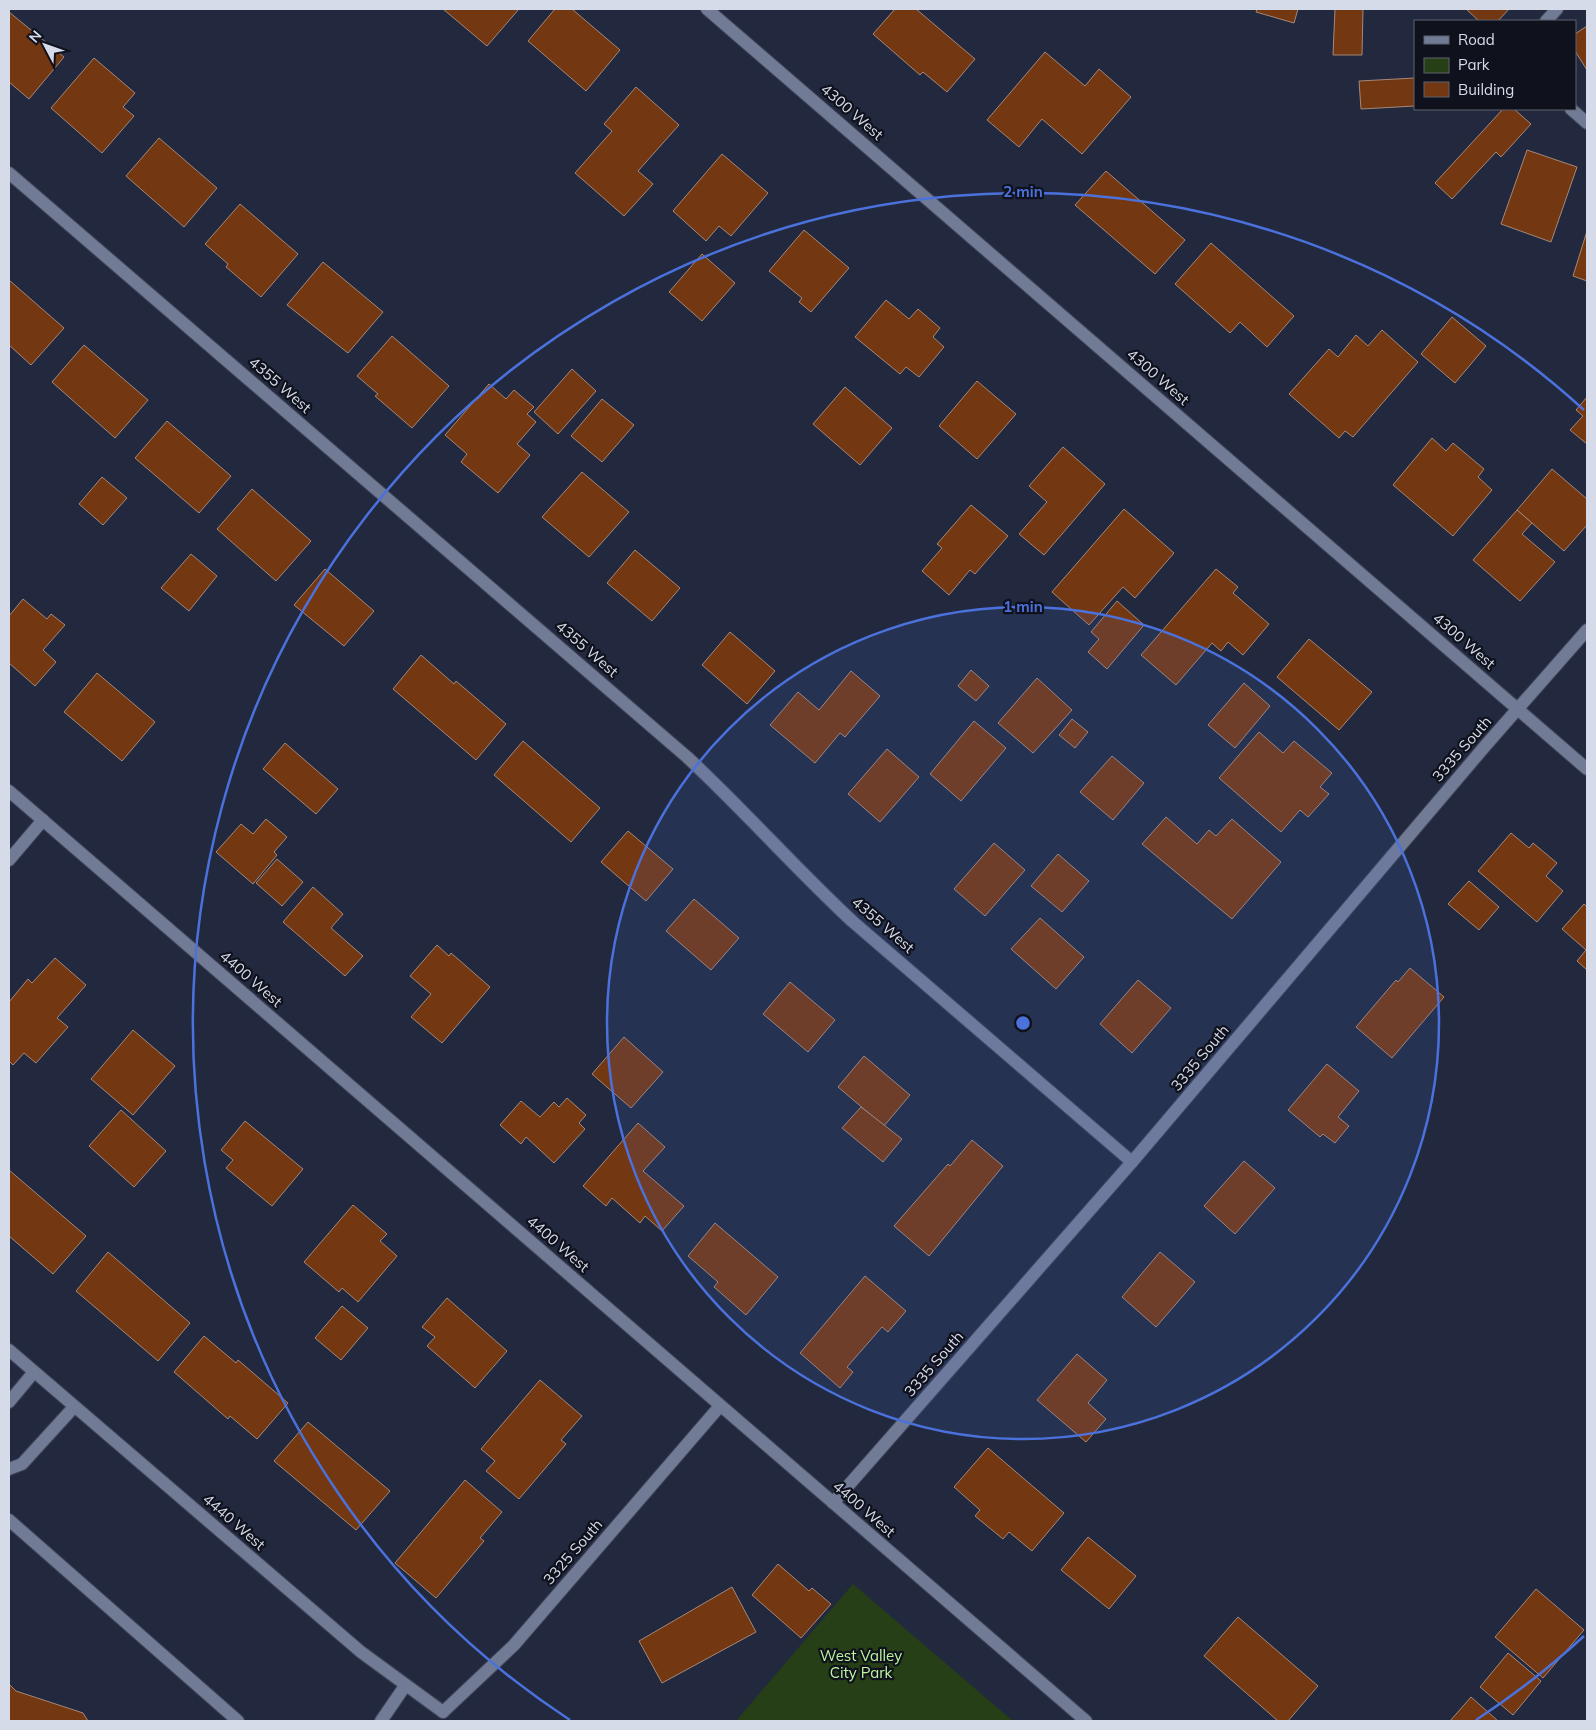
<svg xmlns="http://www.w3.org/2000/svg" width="1596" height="1730" viewBox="0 0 1596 1730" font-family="Mulish,sans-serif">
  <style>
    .green { fill: #263f16 }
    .building { fill: #733712; stroke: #a58879 }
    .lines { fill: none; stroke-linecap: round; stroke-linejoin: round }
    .minor-casing { stroke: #414658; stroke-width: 14 }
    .minor { stroke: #727b95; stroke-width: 12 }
    .ring { fill: none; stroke: #4b71dc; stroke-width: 2.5 }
    .labels { text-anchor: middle; stroke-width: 4.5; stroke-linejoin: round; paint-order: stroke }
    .street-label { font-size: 15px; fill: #d6dbe9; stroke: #0f121c }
    .park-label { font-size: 15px; fill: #bff69f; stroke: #0f121c }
    .centre { fill: #4b71dc; stroke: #0f121c; stroke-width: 2.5 }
    .ring-label { font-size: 15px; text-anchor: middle; font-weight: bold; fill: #4b71dc; stroke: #0f121c; stroke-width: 4.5; stroke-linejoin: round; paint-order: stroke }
  </style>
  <rect width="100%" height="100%" fill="#22293f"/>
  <!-- green -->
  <path class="green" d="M853,1584L1013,1721H736Z"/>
  <!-- building -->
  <g class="building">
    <path d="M443,9H519L487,46Z"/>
    <path d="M555,9H572L620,50L586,91L528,41Z"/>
    <path d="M895,9H916L975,59L947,92L923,72L920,75L873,34Z"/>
    <path d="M1257,9H1298L1294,23L1256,12Z"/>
    <path d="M1335,9H1363L1362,55H1333Z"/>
    <path d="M1466,9H1509L1498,21H1479Z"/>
    <path d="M9,12L64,57L29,99L9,82Z"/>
    <path d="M1587,26V70L1575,51V34Z"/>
    <path d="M1045,52L1085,86L1099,69L1131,97L1082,154L1042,119L1019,147L987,120Z"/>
    <path d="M94,58L135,93L123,107L134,116L102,153L51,108Z"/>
    <path d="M1415,78V106L1361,109L1359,81Z"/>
    <path d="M636,87L679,125L638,171L653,184L624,216L575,173L612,131L604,124Z"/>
    <path d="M1503,109H1514L1531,124L1501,157L1496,152L1452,199L1435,183Z"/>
    <path d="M159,138L217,188L184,227L126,176Z"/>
    <path d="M1527,150L1577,167L1551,242L1501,224Z"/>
    <path d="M722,154L768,193L731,236L719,226L706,241L673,211Z"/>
    <path d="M1106,171L1185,240L1155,274L1075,205Z"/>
    <path d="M240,204L298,254L261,297L226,267L228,264L205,244Z"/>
    <path d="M804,230L849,268L811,312L799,302L802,298L769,271Z"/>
    <path d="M1587,231V281L1573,276Z"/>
    <path d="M1211,243L1294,316L1267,347L1240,322L1230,333L1175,284Z"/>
    <path d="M702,254L735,283L702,321L669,292Z"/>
    <path d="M323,262L383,312L348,353L287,305Z"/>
    <path d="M9,280L64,328L31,365L9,345Z"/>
    <path d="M886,300L909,319L918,309L940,328L933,337L944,347L919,377L906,367L900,374L855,337Z"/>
    <path d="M1452,317L1486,346L1455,383L1421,354Z"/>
    <path d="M1382,330L1418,362L1353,437L1345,431L1339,438L1289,394L1329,349L1338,357L1356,335L1368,346Z"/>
    <path d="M392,336L449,386L412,428L375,396L378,394L357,376Z"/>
    <path d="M84,345L148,400L115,438L52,382Z"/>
    <path d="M572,369L596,391L558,434L534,412Z"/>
    <path d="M977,381L1016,414L977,459L939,426Z"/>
    <path d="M489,384L506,399L514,390L534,407L527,414L536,422L517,444L530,455L498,493L461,462L467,454L445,435Z"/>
    <path d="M845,387L892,428L860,465L813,424Z"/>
    <path d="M1587,397V444L1570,430L1583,416L1576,410Z"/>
    <path d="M602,399L634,425L602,462L571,436Z"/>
    <path d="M167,421L231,476L199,513L135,458Z"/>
    <path d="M1432,438L1446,451L1453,443L1484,469L1478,477L1492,490L1453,536L1393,485Z"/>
    <path d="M1063,447L1105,484L1044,555L1019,534L1047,502L1029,486Z"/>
    <path d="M1552,469L1587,499V525L1564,551L1517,510Z"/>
    <path d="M582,472L629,512L589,557L542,517Z"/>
    <path d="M102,477L127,498L103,525L79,504Z"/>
    <path d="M252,489L311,541L276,581L217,529Z"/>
    <path d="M971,505L1008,536L975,574L970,570L949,595L922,571L942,548L937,544Z"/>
    <path d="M1124,509L1174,553L1135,598L1123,587L1089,625L1052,592Z"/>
    <path d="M1517,510L1532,523L1522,534L1555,562L1520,601L1473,560Z"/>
    <path d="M635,550L680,588L652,621L607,583Z"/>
    <path d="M191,554L217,576L189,611L161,588Z"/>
    <path d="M325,569L374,611L344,646L294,605Z"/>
    <path d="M1216,569L1238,587L1233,593L1269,624L1243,655L1228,642L1221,651L1212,643L1176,685L1141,655Z"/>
    <path d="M23,599L47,619L51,614L65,625L43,650L56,662L35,686L9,663V616Z"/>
    <path d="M1117,601L1144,625L1107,669L1088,652L1099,639L1091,632Z"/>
    <path d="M730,632L775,671L747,704L702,665Z"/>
    <path d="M1309,639L1372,692L1339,730L1277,677Z"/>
    <path d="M421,655L454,684L456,681L506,724L476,760L393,689Z"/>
    <path d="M971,670L989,686L976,701L958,686Z"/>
    <path d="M851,671L880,696L845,737L840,733L815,763L770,725L798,692L819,710Z"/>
    <path d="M97,673L155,722L122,761L64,712Z"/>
    <path d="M1037,678L1072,710L1033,753L998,723Z"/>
    <path d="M1244,683L1270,706L1235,748L1208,725Z"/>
    <path d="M1072,719L1088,732L1075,748L1059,735Z"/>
    <path d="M974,721L1006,748L961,801L930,774Z"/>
    <path d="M1259,732L1283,753L1294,741L1332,773L1320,787L1329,794L1308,817L1300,810L1281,832L1219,778Z"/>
    <path d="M523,741L600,808L571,842L494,775Z"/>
    <path d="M285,743L338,789L316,814L263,769Z"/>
    <path d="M887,749L919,777L880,822L848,794Z"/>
    <path d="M1112,756L1144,783L1113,820L1080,792Z"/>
    <path d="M1166,817L1197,844L1209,830L1216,836L1232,819L1281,862L1232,919L1142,844Z"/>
    <path d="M266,819L287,837L274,852L277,855L253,884L216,852L241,824L253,834Z"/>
    <path d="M628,831L673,869L646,901L601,862Z"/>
    <path d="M1511,833L1529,848L1533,843L1557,863L1546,876L1563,891L1537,922L1478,871Z"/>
    <path d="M994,843L1025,870L985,916L954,889Z"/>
    <path d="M1058,854L1089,881L1062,912L1031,886Z"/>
    <path d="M277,859L303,882L282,906L256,883Z"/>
    <path d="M1469,881L1499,907L1479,930L1448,904Z"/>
    <path d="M313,887L343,914L331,928L363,956L345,976L283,922Z"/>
    <path d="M694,899L739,938L711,970L666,931Z"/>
    <path d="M1584,904L1587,907V970L1577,961L1586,950L1562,929Z"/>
    <path d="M1040,918L1084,957L1056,989L1011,949Z"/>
    <path d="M437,945L449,956L451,953L490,987L442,1043L411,1017L431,994L410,976Z"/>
    <path d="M55,958L86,985L57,1018L68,1027L36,1063L24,1053L13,1065L9,1061V1002L28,979L32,983Z"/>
    <path d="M1410,968L1444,997L1392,1058L1356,1027L1396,980L1398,982Z"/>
    <path d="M1138,980L1171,1008L1132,1053L1100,1024Z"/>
    <path d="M790,982L835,1020L808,1052L763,1014Z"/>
    <path d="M133,1030L175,1066L133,1115L91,1079Z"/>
    <path d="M624,1037L663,1072L631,1108L592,1074Z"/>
    <path d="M864,1056L910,1095L884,1126L838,1087Z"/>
    <path d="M1327,1064L1359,1091L1338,1117L1349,1126L1335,1143L1323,1134L1320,1137L1288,1110Z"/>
    <path d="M567,1098L586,1115L579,1123L585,1129L554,1163L526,1137L521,1144L500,1125L521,1101L540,1117L554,1102L559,1107Z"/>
    <path d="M861,1107L902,1139L883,1162L842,1128Z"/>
    <path d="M121,1110L166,1151L134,1187L89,1146Z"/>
    <path d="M245,1121L303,1169L272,1206L226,1168L233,1160L221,1150Z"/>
    <path d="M638,1123L665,1147L643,1171L684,1206L662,1231L645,1216L640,1223L612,1198L606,1206L583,1186Z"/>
    <path d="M972,1140L1003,1166L929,1256L894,1226L948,1164L950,1166Z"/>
    <path d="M1244,1161L1275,1188L1235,1234L1204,1206Z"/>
    <path d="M9,1170L86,1236L53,1274L9,1236Z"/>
    <path d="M353,1205L387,1234L380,1241L397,1256L358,1302L342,1288L339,1292L304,1262Z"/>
    <path d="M715,1223L778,1277L746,1315L714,1287L718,1282L688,1256Z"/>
    <path d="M108,1252L190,1323L158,1361L76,1291Z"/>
    <path d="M1160,1252L1195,1282L1156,1327L1122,1297Z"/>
    <path d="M865,1276L906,1311L888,1332L882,1327L847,1367L853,1372L840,1388L800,1353Z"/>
    <path d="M447,1298L507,1351L475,1388L427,1346L435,1337L422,1327Z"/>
    <path d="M342,1306L368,1328L341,1360L315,1338Z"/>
    <path d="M204,1336L236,1363L238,1360L288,1403L257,1439L230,1416L228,1419L174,1372Z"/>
    <path d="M1077,1354L1107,1380L1088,1403L1106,1419L1086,1442L1037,1400Z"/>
    <path d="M540,1380L582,1416L561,1440L566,1444L519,1499L486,1471L495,1461L481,1449Z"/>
    <path d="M308,1422L390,1491L356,1530L274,1461Z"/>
    <path d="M988,1448L1064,1513L1032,1551L1009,1532L1003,1539L975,1516L980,1510L954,1487Z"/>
    <path d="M465,1480L502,1512L480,1538L484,1541L436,1598L395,1563Z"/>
    <path d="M1088,1537L1136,1576L1109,1609L1061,1570Z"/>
    <path d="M778,1564L809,1591L812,1588L831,1604L801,1638L752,1595Z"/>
    <path d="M732,1587L756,1632L662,1683L639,1641Z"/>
    <path d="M1536,1589L1584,1630L1543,1678L1495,1637Z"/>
    <path d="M1238,1617L1318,1686L1288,1721H1278L1204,1656Z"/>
    <path d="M1508,1653L1541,1681L1513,1715L1480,1687Z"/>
    <path d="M9,1684L16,1691L83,1713L88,1721H9Z"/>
    <path d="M1471,1697L1498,1721H1450Z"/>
  </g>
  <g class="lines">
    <defs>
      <g id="minor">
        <path d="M707,9L1587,769"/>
        <path d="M1546,21L1557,9"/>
        <path d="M1571,109L1587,123"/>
        <path d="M9,173L687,757C744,810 795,868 852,921L1132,1162"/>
        <path d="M9,791L1086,1721"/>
        <path d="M9,860L43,820"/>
        <path d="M9,1350L361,1652L443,1712"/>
        <path d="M9,1402L34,1372"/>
        <path d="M9,1469L22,1464L74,1407"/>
        <path d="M833,1503L1132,1162L1486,745L1587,630"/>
        <path d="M9,1520L238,1721"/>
        <path d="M443,1712L514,1645L720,1406"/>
        <path d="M381,1721L405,1686"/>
      </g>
    </defs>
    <!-- minor casing -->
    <use href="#minor" class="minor-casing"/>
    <!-- minor -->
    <use href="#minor" class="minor"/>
  </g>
  <!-- distance rings -->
  <circle cx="1023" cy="1023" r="416" fill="#4b71dc" fill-opacity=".12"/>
  <g class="ring">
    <circle cx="1023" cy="1023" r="416"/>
    <path d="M1584 1636A831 831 0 0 1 1476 1720M570 1720A831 831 0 1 1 1584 410"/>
  </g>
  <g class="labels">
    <!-- street labels -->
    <g class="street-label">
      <text transform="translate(852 112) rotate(41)" y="5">4300 West</text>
      <text transform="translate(1158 377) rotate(41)" y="5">4300 West</text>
      <text transform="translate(280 385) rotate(41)" y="5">4355 West</text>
      <text transform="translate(1464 641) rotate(41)" y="5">4300 West</text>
      <text transform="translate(587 649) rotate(41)" y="5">4355 West</text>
      <text transform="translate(1462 749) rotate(-49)" y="5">3335 South</text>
      <text transform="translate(883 925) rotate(41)" y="5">4355 West</text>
      <text transform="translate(251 979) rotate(41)" y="5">4400 West</text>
      <text transform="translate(1200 1058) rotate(-50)" y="5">3335 South</text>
      <text transform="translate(558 1244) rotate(41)" y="5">4400 West</text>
      <text transform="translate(934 1364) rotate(-49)" y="5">3335 South</text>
      <text transform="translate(864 1509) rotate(41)" y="5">4400 West</text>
      <text transform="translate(234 1522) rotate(41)" y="5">4440 West</text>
      <text transform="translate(573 1552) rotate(-49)" y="5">3325 South</text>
    </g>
    <!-- park labels -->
    <g class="park-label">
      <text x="861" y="1661">West Valley<tspan x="861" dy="17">City Park</tspan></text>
    </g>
  </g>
  <circle cx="1023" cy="1023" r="8" class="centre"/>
  <g class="ring-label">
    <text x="1023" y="197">2 min</text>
    <text x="1023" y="612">1 min</text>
  </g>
  <!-- border -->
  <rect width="1596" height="1730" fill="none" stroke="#d6dbe9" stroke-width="20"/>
  <!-- legend -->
  <rect x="1414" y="20" width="162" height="90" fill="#0f121c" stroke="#5f626e"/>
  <rect x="1424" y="36" width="25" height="8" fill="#727b95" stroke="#5f626e"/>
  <text x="1458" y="45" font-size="15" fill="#d6dbe9">Road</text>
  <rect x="1424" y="58" width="25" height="15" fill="#263f16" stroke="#5f626e"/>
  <text x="1458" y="70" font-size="15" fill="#d6dbe9">Park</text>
  <rect x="1424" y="82" width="25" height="15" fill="#733712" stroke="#5f626e"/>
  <text x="1458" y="95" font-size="15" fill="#d6dbe9">Building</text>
  <!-- north arrow -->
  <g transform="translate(45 45) rotate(311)" stroke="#0f121c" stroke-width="4" paint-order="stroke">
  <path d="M0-4L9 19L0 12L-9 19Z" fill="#d6dbe9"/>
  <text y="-8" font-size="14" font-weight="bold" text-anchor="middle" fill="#d6dbe9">N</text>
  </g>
</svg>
